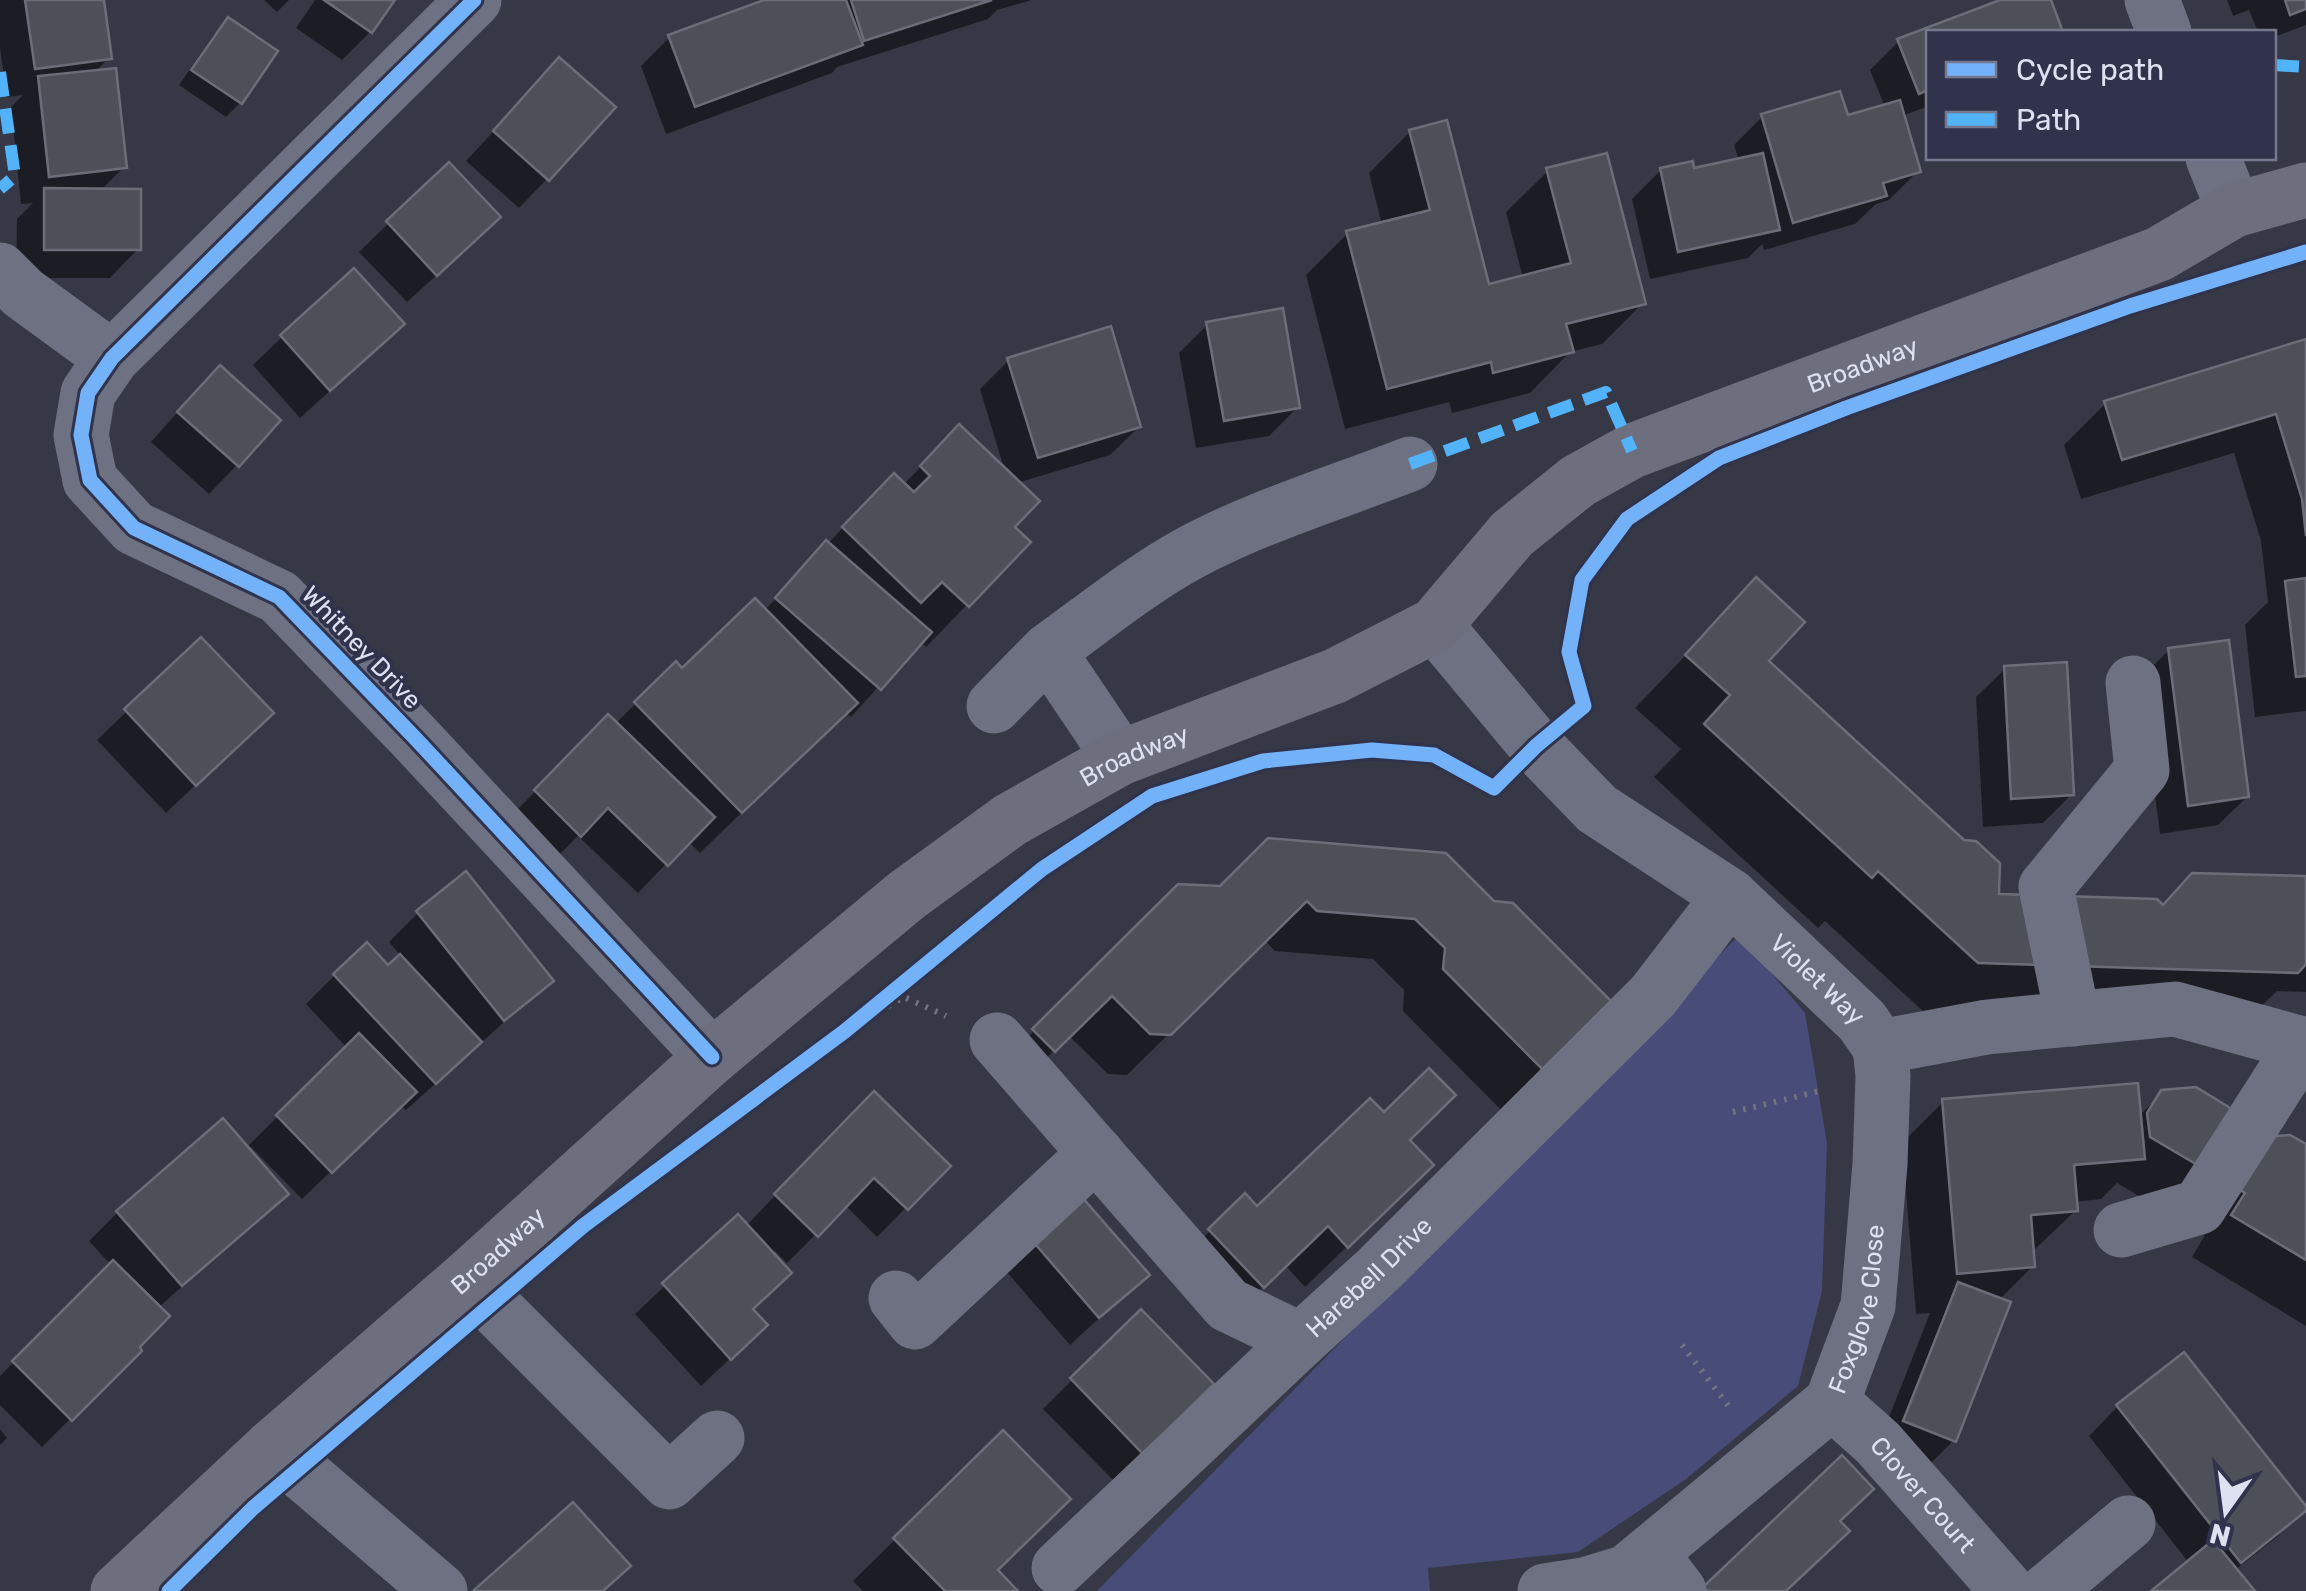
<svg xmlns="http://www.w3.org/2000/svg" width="2306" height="1591" viewBox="0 0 2306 1591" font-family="Rubik,sans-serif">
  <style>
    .green { fill: #474c79 }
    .shadow { fill: #0007 }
    .building { fill: #4d4f59; stroke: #6b6d78; stroke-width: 2.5 }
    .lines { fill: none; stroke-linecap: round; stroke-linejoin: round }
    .path { stroke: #727481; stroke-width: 6; stroke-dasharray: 2.5 8; stroke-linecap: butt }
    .minor { stroke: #6e7182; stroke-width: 55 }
    .major { stroke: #6d6f7f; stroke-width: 55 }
    .quiet { stroke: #52b3f8; stroke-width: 12; stroke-dasharray: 25 12; stroke-linecap: butt }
    .cycleway-casing { stroke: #30334b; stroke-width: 21 }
    .cycleway { stroke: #73b2f8; stroke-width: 15 }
    .labels { text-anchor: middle; stroke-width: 8; stroke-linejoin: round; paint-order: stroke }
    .street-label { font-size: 25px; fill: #dee1f1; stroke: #30334b }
  </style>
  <rect width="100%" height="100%" fill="#363845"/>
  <!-- green -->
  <path class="green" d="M1739,935L1805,1013L1827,1143L1822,1291L1798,1386L1686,1479L1578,1552L1428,1568L1430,1591H1097Z"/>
  <!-- shadow -->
  <g class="shadow">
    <path d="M0,0H101L109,58L95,72L124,167L100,191L138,249L110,278H16L17,219L33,203L21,204L11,107L23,95L7,97L0,48Z"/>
    <path d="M264,0H289L277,12Z"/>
    <path d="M315,0H392L370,32L342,60L296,28Z"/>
    <path d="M771,0H1032L997,10L988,19L837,67L832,73L666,134L641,66L670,37Z"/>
    <path d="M2007,0H2048L2061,32H1928V112L1926,107L1902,116L1918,171L1889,200L1876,204L1855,224L1764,250L1762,244L1748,258L1650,279L1632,199L1661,170L1693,171L1739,161L1734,145L1763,116L1846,119L1885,107L1870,70L1899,41Z"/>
    <path d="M2227,0H2306V25L2274,37V32H2258L2249,10L2233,16Z"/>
    <path d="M228,20L275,52L240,103L226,117L179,85L214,34Z"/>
    <path d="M559,60L547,179L519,208L466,161Z"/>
    <path d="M1410,132L1487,287L1523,278L1506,212L1548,171L1643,303L1602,344L1570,352L1530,393L1452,413L1449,402L1345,429L1306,275L1348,233L1382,225L1369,173Z"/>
    <path d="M449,165L469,246L407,302L359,252Z"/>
    <path d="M1208,324L1298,407L1269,436L1196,448L1179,353Z"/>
    <path d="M282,337L373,352L300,418L253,365Z"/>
    <path d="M2306,342V711L2255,717L2245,625L2268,602L2261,541L2234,453L2081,499L2064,445L2105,404Z"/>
    <path d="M1009,360L1139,427L1110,455L1017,483L1012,527L1028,542L926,647L920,641L851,717L845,712L700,853L688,841L638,893L578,836L551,863L507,820L608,718L615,724L675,665L682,672L764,611L853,517L903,485L959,428L1005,472L980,389Z"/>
    <path d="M191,397L237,465L209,494L151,442Z"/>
    <path d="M1757,581L1765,661L1997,896L2162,907L2306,877V992L2277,991L2244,1023L1926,1014L1825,921L1818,928L1654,777L1681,749L1635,708Z"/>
    <path d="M201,640L242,741L166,813L97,740Z"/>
    <path d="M2169,650L2247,797L2218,825L2160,834L2140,679Z"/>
    <path d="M2005,669L2072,794L2043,823L1983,827L1976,697Z"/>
    <path d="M1179,886L1493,904L1612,1006L1504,1113L1403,1011L1404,990L1373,959L1275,951L1264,940L1127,1075L1108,1074L1069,1036L1012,1091L993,1072Z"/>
    <path d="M418,913L550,981L406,1110L400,1105L302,1199L251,1147L248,1150L286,1194L158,1308L136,1346L139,1350L42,1447L0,1405V1376L111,1265L89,1241L118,1212L246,1148L347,1048L306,1004L334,976L388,968L401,956L389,942Z"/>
    <path d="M2162,1093L2306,1147V1326L2192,1257L2205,1235L2117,1183L2101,1199L2075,1202L2076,1210L2032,1252L2033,1266L1999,1300L1954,1440L1925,1469L1876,1450L1930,1313L1916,1314L1902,1143L1943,1102L2139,1116Z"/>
    <path d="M845,1123L947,1166L877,1237L845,1205L787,1263L775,1251L736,1353L701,1386L635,1314L738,1217L746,1226Z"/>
    <path d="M1407,1140L1389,1206L1305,1287L1285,1265L1222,1327L1168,1272L1245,1197L1257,1210Z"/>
    <path d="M1026,1233L1146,1275L1070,1345L998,1262Z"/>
    <path d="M1140,1312L1210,1384L1113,1480L1043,1409Z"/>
    <path d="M2183,1356L2305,1509L2277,1537L2235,1570L2252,1591H2154L2189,1563L2089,1436L2117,1407Z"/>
    <path d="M0,1429L7,1438L0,1445Z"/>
    <path d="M1003,1433L995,1571L1015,1591H863L853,1581Z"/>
  </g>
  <!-- building -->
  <g class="building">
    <path d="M25,0H104L112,59L35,69Z"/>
    <path d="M324,0H395L372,33Z"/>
    <path d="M764,0H846L863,45L695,107L668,35Z"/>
    <path d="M851,0H992L864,41Z"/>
    <path d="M2000,0H2051L2063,32H1928V90L1919,94L1897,39Z"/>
    <path d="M2285,0H2306V9L2290,15Z"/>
    <path d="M228,17L278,51L242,104L191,70Z"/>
    <path d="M559,57L616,107L549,181L493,131Z"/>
    <path d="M116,68L127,168L49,177L38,76Z"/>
    <path d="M1840,91L1848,115L1900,100L1921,172L1883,183L1887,196L1793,223L1761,114Z"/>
    <path d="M1447,120L1489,284L1571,263L1546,168L1607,153L1646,304L1566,324L1574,352L1493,373L1491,362L1387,389L1346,231L1430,210L1409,130Z"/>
    <path d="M1763,153L1780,230L1678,252L1660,168L1693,161L1694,168Z"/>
    <path d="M449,162L501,217L437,276L386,221Z"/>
    <path d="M44,188L141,189V250H44Z"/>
    <path d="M354,268L405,324L330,391L280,335Z"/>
    <path d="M1283,308L1300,408L1224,421L1206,322Z"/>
    <path d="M1111,326L1141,427L1038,458L1007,358Z"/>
    <path d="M2306,339V536L2302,499L2276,414L2122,460L2104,401Z"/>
    <path d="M220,365L281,420L239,467L177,412Z"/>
    <path d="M959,424L1040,501L1015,527L1031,542L969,607L942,582L921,603L842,527L894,473L914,492L930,476L920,466Z"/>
    <path d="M826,540L932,632L881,690L775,598Z"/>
    <path d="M1756,577L1805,622L1769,661L1964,840L1976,841L2000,863L1999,894L2157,899L2163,905L2192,873L2306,876V964L2298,973L1978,963L1878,871L1872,878L1704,724L1730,695L1685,655Z"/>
    <path d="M2306,578V676L2296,677L2285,581Z"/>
    <path d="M755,598L858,703L742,813L634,702L676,661L682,668Z"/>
    <path d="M201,637L274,713L196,786L124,709Z"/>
    <path d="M2229,640L2249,797L2188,806L2168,648Z"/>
    <path d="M2067,662L2074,795L2011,799L2004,666Z"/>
    <path d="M608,714L715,817L668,866L608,808L581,837L534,790Z"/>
    <path d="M1268,838L1446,853L1494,901L1513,903L1616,1006L1547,1074L1443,969L1445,948L1415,919L1317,911L1307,901L1171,1035L1150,1034L1112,996L1055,1052L1032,1029L1178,884L1220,886Z"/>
    <path d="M466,871L554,981L504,1021L416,911Z"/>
    <path d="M367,942L388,965L400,954L482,1042L436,1084L333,974Z"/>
    <path d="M359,1033L417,1092L332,1173L276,1115Z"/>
    <path d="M1429,1068L1456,1095L1410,1140L1434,1165L1348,1248L1328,1226L1264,1288L1208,1229L1245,1193L1257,1206L1370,1098L1384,1112Z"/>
    <path d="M2138,1083L2145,1159L2074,1165L2078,1211L2031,1215L2035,1267L1957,1274L1942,1099Z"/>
    <path d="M2196,1087L2276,1136L2290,1135L2306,1144V1260L2231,1215L2245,1193L2150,1137L2147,1113L2161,1090Z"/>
    <path d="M874,1091L951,1166L908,1210L874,1178L818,1237L774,1194Z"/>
    <path d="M223,1118L289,1194L182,1286L116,1211Z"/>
    <path d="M1074,1188L1150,1275L1099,1318L1024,1231Z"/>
    <path d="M738,1214L792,1273L753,1309L768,1325L731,1360L662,1283Z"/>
    <path d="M113,1260L170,1316L140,1347L142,1351L72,1421L12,1361Z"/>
    <path d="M1958,1282L2011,1302L1956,1442L1903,1421Z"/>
    <path d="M1141,1309L1214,1384L1143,1454L1070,1378Z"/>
    <path d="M2184,1352L2306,1506V1511L2241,1563L2116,1405Z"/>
    <path d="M1003,1430L1071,1499L998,1570L1018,1591H945L893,1538Z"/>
    <path d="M1842,1455L1874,1489L1840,1521L1850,1531L1786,1591H1707L1703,1587Z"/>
    <path d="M573,1502L631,1566L603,1591H473Z"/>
    <path d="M2213,1540L2255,1591H2151Z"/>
  </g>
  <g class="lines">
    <!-- path -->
    <g class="path">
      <path d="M843,1029L845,1031L904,997L946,1016"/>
      <path d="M1733,1112L1824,1090"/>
      <path d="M1682,1345L1730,1408"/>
    </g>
    <!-- minor -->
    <g class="minor">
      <path d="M474,0L112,358L88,393L81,435L90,480L134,528L279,597L416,739L712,1057"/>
      <path d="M2152,0L2164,32"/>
      <path d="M2213,158L2234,210"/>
      <path d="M0,270L23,293L112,358"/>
      <path id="s1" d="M1435,625L1536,746L1597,809L1730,896L1862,1021L1880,1047L1987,1027L2175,1009L2306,1045"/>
      <path d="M1048,651C1094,618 1139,581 1188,554C1258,516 1336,493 1410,464"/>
      <path d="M994,706L1048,651L1120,758"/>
      <path d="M2073,1019L2046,887L2142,770L2133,683"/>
      <path id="s2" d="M997,1040L1228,1305L1301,1340L1378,1270L1653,996L1730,896"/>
      <path d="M2121,1230L2199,1207L2303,1044"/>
      <path d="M466,1279L669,1482L717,1438"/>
      <path d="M896,1298L915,1322L1096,1153"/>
      <path id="s3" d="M1832,1402L1878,1443L2008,1591"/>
      <path d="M272,1447L440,1591"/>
      <path d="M1650,1553L1679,1591"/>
      <path d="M1059,1568L1301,1340"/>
      <path id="s4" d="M1545,1591L1584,1585L1627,1572L1832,1402L1868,1306L1880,1164L1883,1076L1880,1047"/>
      <path d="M2047,1591L2128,1523"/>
    </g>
    <!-- major -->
    <path class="major" id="s5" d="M118,1591L272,1447L466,1279L712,1057L907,895L1010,820L1120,758L1335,676L1435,625L1512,534L1578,481L1632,451L2159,254L2234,210L2306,190"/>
    <!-- quiet -->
    <g class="quiet">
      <path d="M2274,65L2306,67"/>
      <path d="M0,72L15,176L0,189"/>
      <path d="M1410,464L1606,392L1632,451"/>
    </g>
    <defs>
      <g id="cycleway">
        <path d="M474,0L112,358L88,393L81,435L90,480L134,528L279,597L416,739L712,1057"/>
        <path d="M169,1591L253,1508L583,1226L845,1031L1042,869L1152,796L1263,761L1372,750L1434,755L1494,788L1536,746L1584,706L1569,652L1582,580L1627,519L1719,458L1846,408L2130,306L2306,252"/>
      </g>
    </defs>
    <!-- cycleway casing -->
    <use href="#cycleway" class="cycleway-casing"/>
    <!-- cycleway -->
    <use href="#cycleway" class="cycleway"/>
  </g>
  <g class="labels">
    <!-- street labels -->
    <g class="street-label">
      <text dy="9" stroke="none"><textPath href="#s5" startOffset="2160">Broadway</textPath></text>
      <text transform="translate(362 647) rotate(46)" y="9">Whitney Drive</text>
      <text dy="9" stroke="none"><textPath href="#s5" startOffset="1320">Broadway</textPath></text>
      <text dy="9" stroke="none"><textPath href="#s1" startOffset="525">Violet Way</textPath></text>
      <text dy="9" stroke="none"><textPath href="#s5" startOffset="510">Broadway</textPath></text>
      <text dy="9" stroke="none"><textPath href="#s2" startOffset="525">Harebell Drive</textPath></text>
      <text dy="9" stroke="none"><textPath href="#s4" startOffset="448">Foxglove Close</textPath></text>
      <text dy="9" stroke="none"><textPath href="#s3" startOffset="130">Clover Court</textPath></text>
    </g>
  </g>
  <!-- legend -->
  <rect x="1926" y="30" width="350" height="130" fill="#30334b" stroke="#76798d" stroke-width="2.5"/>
  <rect x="1946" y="62" width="50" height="15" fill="#73b2f8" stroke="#76798d" stroke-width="2.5"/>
  <text x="2016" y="80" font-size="30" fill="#dee1f1">Cycle path</text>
  <rect x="1946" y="112" width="50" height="15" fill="#52b3f8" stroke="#76798d" stroke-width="2.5"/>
  <text x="2016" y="130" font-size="30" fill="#dee1f1">Path</text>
  <!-- north arrow -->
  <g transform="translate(2226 1511) rotate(194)" stroke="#30334b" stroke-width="8" paint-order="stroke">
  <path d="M0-8L18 38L0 25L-18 38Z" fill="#dee1f1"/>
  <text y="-15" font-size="28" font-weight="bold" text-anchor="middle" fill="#dee1f1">N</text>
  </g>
</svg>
